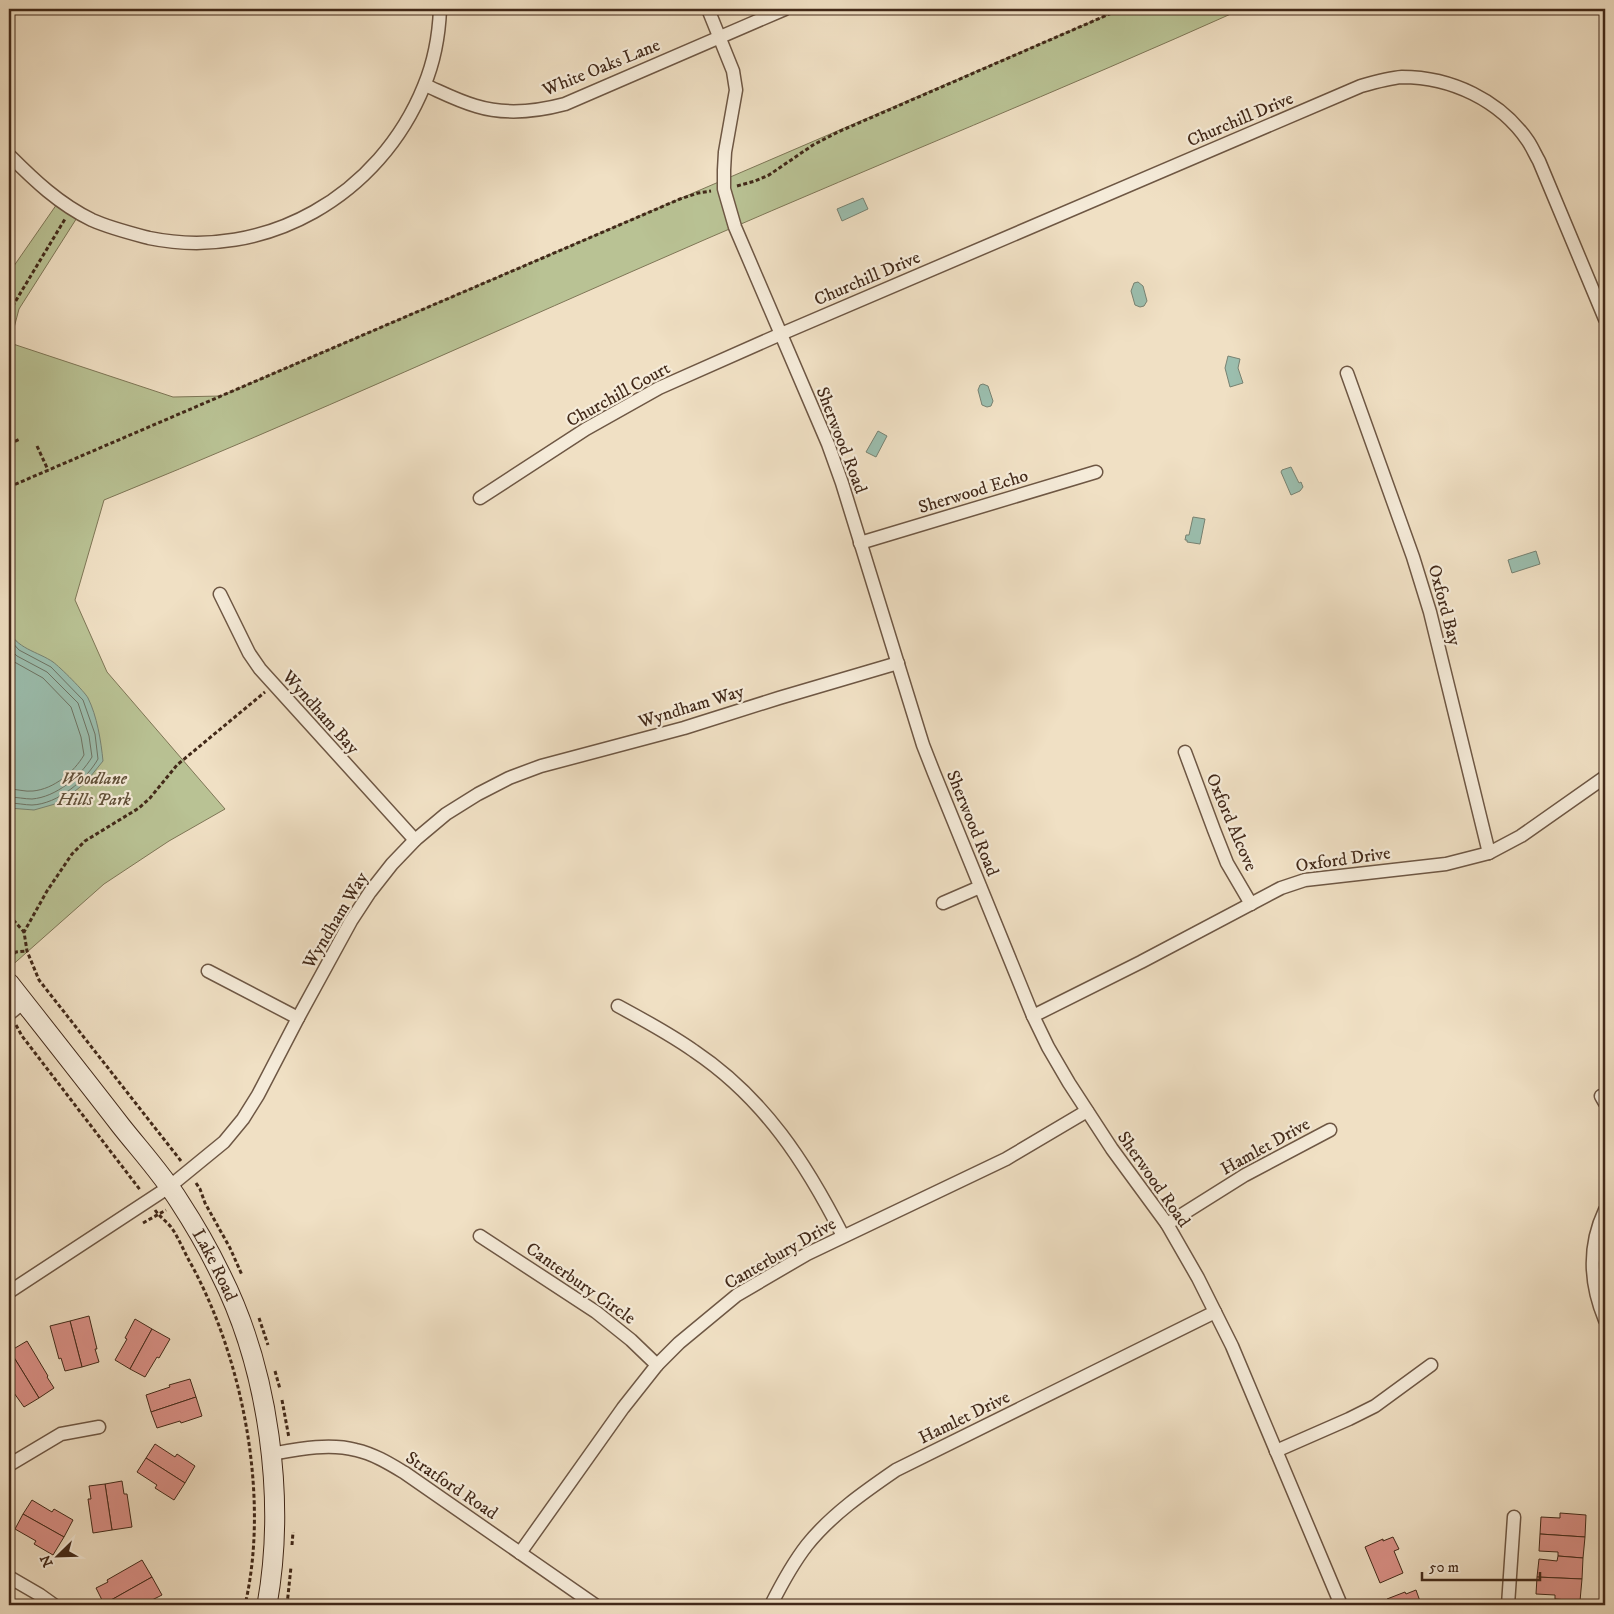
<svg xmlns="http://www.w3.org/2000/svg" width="1614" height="1614" viewBox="0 0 1614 1614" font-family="'IM FELL DW Pica',serif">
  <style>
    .green { fill: #b9c294; stroke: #7e7656 }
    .water { fill: #9bbeae; stroke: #778272 }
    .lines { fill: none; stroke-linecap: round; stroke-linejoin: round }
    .shore { stroke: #6e7464; stroke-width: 1 }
    .building { fill: #db9188; stroke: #422919 }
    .street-casing { stroke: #6e5744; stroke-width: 15 }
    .secondary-casing { stroke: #422919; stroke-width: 21 }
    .path { stroke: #422919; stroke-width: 3; stroke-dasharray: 4 2.5; stroke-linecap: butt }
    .street { stroke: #f5ebd9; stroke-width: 12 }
    .secondary { stroke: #f5ebd9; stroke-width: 19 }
    .labels { text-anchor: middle; stroke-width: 4.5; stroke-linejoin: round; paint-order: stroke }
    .street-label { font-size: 18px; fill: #422919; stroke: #f5ebd9 }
    .park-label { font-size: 18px; font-style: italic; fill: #604f38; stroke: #f5ebd9 }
  </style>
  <rect width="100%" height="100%" fill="#f0e0c4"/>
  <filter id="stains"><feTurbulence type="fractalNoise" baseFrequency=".004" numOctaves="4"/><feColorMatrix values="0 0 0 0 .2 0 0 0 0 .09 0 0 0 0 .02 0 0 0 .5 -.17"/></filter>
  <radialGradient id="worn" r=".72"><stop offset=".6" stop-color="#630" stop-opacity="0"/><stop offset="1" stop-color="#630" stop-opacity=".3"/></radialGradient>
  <!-- green -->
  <path class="green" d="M1121,9H1242C1064,89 883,162 704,240C504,327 306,418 104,500L75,600L107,672L225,809L169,841L104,884L9,968V273L59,201L80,213L19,309L10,343L173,397L221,396Z"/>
  <!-- water -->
  <g class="water">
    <path d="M863,198L868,209L842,221L837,209Z"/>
    <path d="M1138,282L1143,286L1147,301L1144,306L1140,307L1135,305L1131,291L1134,283Z"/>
    <path d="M1228,356L1240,359L1238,368L1243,383L1230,387L1225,368Z"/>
    <path d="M983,384L988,386L993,401L991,406L987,407L982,405L978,390L980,385Z"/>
    <path d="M878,431L887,436L876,457L866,452Z"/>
    <path d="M1291,467L1299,483L1301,482L1303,487L1300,491L1291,495L1281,472L1282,470Z"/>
    <path d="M1193,517L1205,519L1200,544L1187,542V540H1185L1186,535H1189Z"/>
    <path d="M1536,551L1540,564L1512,573L1508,560Z"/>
    <path d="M9,629C14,648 39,652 53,662C60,667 85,692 88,698C97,716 101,741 103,761L86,782L62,802L34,810L9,808Z"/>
  </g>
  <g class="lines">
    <!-- shore -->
    <g class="shore">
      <path d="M9,639L19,650L51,667L83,700L95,734L98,759C86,780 58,804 32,805C25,805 17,803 9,803"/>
      <path d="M9,648L17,656L47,672L78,703L89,736L92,757C80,777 56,797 32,799C25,799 16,797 9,797"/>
      <path d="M9,659L43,678L71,707L81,737L84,755C74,772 54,789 33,791C25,792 17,789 9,789"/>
    </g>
  </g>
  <!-- building -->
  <g class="building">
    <path d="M89,1316L97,1349H95L99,1362L82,1367L70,1321Z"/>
    <path d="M135,1319L152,1329L130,1369L115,1360L127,1339L125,1338Z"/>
    <path d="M70,1321L82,1367L65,1371L61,1358L59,1359L50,1326Z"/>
    <path d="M152,1329L170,1339L159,1358L157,1357L145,1377L130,1369Z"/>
    <path d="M27,1341L48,1376L47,1377L54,1388L39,1398L10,1351Z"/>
    <path d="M10,1351L39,1398L24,1407L9,1386V1352Z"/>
    <path d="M190,1379L196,1397L151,1412L146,1395L170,1387L169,1385Z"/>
    <path d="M196,1397L202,1416L181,1423L180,1421L157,1428L151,1412Z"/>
    <path d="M155,1444L175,1457L177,1454L195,1466L185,1483L146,1458Z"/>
    <path d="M146,1458L185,1483L174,1500L155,1488L157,1485L137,1472Z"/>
    <path d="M122,1481L124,1494H127L132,1527L112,1530L105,1484Z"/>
    <path d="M105,1484L112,1530L93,1533L88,1499H91L89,1486Z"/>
    <path d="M32,1500L52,1512L54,1509L73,1520L64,1537L23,1514Z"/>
    <path d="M1560,1513L1586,1515L1585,1537L1540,1534L1541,1517L1560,1518Z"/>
    <path d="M23,1514L64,1537L53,1555L34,1544L36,1541L15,1529Z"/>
    <path d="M1540,1534L1585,1537L1583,1558L1558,1556V1552L1539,1551Z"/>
    <path d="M1393,1537L1399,1549L1394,1551L1403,1573L1380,1583L1365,1547L1383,1539V1541Z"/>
    <path d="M1558,1556L1583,1558L1582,1579L1537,1577L1539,1559L1557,1561Z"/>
    <path d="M142,1560L152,1577L104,1604L96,1588L108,1582L107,1580Z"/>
    <path d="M152,1577L162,1595L142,1605H105L104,1604Z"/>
    <path d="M1537,1577L1582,1579L1580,1601L1555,1599V1595L1536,1594Z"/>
    <path d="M1416,1590L1421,1604L1418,1605H1390L1387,1599L1405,1592L1406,1594Z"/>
  </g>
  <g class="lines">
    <defs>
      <g id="street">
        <path d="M708,9L733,71L736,90L725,152L724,170V189L735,227L828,444L842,483L923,745L934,773L1033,1016L1048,1047L1069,1083L1112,1149L1167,1224L1198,1278L1232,1346L1341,1605"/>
        <path d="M425,85C441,92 458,101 476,106C505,115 535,112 565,104L785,9"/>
        <path d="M9,155C34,180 59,204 92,220C110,228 130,233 149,238C266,262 380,195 424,86C434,62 439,35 440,9"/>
        <path d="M1347,373L1413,557L1430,612L1489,853"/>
        <path d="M480,498L586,429L659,388L781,334L1361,86C1375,82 1389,78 1402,77C1451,77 1500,100 1528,141C1532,147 1535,154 1539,161L1605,319"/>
        <path d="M860,543L1096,472"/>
        <path d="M220,594L249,653L260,669L415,840"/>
        <path d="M1185,752L1214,830L1227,863L1251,904"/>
        <path d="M943,903L980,887"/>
        <path d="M208,971L298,1018"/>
        <path d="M618,1006C644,1020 670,1034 694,1051C764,1098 806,1163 843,1236"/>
        <path d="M9,1014L24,1002"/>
        <path d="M1033,1016L1141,962L1281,888L1305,880L1446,864L1489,853L1521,836L1605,777"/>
        <path d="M1601,1096L1605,1103"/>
        <path d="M1605,1210C1588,1246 1590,1284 1605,1320"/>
        <path d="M1167,1224L1245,1175L1330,1130"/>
        <path d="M480,1236L596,1312L631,1340L657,1365"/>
        <path d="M9,1292L169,1187L224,1142L243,1119L258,1095L298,1018L351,921L370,892L392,864L415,840L446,814L478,794L509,778L541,766L684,728L779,698L898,663"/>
        <path d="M1276,1451L1349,1419L1375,1406L1431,1365"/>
        <path d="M271,1454C299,1449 329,1443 356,1450C374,1454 390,1464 405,1473L595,1605"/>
        <path d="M9,1465L61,1434L99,1427"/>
        <path d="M520,1553L623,1408L657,1365L679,1343L737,1295L807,1254L1006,1159L1087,1111"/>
        <path d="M9,1577L40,1595L54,1605"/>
        <path d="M771,1605C781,1585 793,1563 807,1545C831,1515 864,1492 896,1470L1215,1312"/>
        <path d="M1508,1605L1514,1517"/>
      </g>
      <g id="secondary">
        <path id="s1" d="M9,983C46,1030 84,1078 121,1126C140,1150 162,1174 179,1201C194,1224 208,1248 220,1273C269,1370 286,1499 267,1605"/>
      </g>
    </defs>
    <!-- street casing -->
    <use href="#street" class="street-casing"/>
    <!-- secondary casing -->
    <use href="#secondary" class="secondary-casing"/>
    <!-- path -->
    <g class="path">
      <path d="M737,186L755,181L769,175L813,145L838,132L1121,9"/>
      <path d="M9,312L65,219"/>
      <path d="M9,444L20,439"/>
      <path d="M37,446L48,470"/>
      <path d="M9,487L680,199L698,193L711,191"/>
      <path d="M9,915L24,932"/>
      <path d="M9,957L16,952L27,951"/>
      <path d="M16,1025L22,1036L141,1191"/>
      <path d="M181,1161L39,980L27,951L24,932L47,891L72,854L85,841L139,808L150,798L177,765L265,692"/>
      <path d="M196,1183L200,1189L205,1203L230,1248L242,1275"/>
      <path d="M155,1210C160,1217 166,1221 171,1227C179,1238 184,1252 191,1264C243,1359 270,1498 245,1605"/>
      <path d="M143,1223L166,1210"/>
      <path d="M259,1318L268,1345"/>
      <path d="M275,1371L280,1389"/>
      <path d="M282,1400L289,1438"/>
      <path d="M292,1545L293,1532"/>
      <path d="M287,1605L291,1567"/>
    </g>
    <!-- street -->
    <use href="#street" class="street"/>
    <!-- secondary -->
    <use href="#secondary" class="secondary"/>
  </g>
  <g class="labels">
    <!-- street labels -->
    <g class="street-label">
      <text transform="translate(601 67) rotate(-22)" y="6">White Oaks Lane</text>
      <text transform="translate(1240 119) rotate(-23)" y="6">Churchill Drive</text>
      <text transform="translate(867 278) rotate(-23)" y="6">Churchill Drive</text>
      <text transform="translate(618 394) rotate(-29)" y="6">Churchill Court</text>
      <text transform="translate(842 440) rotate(69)" y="6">Sherwood Road</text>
      <text transform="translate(973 491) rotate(-17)" y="6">Sherwood Echo</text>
      <text transform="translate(1445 605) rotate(75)" y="6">Oxford Bay</text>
      <text transform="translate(691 706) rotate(-17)" y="6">Wyndham Way</text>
      <text transform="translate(321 712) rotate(48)" y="6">Wyndham Bay</text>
      <text transform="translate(1232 822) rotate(67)" y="6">Oxford Alcove</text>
      <text transform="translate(973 823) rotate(68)" y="6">Sherwood Road</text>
      <text transform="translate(1343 859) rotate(-8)" y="6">Oxford Drive</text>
      <text transform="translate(335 920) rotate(-59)" y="6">Wyndham Way</text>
      <text transform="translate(1265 1146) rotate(-29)" y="6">Hamlet Drive</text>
      <text transform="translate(1154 1179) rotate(55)" y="6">Sherwood Road</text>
      <text transform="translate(780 1253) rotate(-30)" y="6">Canterbury Drive</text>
      <text dy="6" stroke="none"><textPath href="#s1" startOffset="350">Lake Road</textPath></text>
      <text transform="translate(581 1283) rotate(35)" y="6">Canterbury Circle</text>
      <text transform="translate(964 1417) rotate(-26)" y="6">Hamlet Drive</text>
      <text transform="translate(452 1485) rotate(34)" y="6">Stratford Road</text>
    </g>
    <!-- park labels -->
    <g class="park-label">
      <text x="94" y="784">Woodlane<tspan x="94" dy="21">Hills Park</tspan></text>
    </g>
  </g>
  <!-- margin -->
  <rect width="1614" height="1614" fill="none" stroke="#f0e0c4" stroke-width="30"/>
  <rect x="10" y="10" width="1594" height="1594" fill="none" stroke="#422919" stroke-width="2.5"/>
  <rect x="15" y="15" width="1584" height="1584" fill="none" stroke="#422919"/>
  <!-- north arrow -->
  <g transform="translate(58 1556) rotate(247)" stroke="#f5ebd9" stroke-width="4" paint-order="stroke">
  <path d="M0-4L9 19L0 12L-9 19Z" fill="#422919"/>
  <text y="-8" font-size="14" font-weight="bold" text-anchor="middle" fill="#422919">N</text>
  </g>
  <!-- scale -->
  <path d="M1422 1572v8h118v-8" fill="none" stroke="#422919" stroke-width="2.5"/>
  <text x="1429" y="1572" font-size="15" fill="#422919" stroke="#f5ebd9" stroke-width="4" paint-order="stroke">50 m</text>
  <rect width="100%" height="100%" filter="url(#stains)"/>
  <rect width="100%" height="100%" fill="url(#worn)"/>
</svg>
